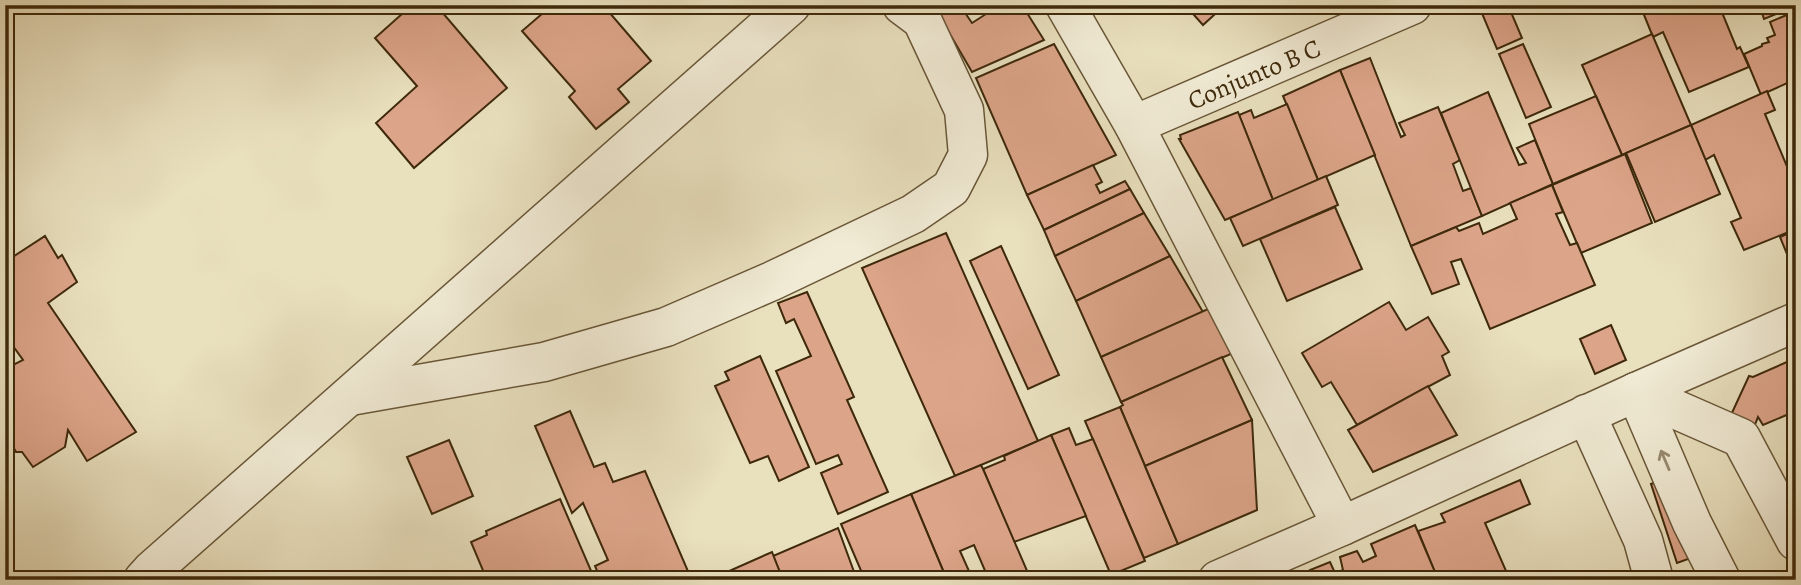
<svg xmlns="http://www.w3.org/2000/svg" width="1801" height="585" viewBox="0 0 1801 585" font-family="Alegreya,serif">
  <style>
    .building { fill: #dca489; stroke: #3e290b; stroke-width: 2 }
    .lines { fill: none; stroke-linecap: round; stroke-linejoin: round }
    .minor-casing { stroke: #695738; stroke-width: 41 }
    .tertiary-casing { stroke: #695738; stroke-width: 41 }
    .minor { stroke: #f1ebd5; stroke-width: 38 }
    .tertiary { stroke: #f1ebd5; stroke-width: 38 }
    .oneway { stroke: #988a70 }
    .labels { text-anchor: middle; stroke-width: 7; stroke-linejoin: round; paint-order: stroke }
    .street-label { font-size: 26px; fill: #3e290b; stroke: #f1ebd5 }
  </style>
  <rect width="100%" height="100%" fill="#e9e0be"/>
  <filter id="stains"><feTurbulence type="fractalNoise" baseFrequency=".00286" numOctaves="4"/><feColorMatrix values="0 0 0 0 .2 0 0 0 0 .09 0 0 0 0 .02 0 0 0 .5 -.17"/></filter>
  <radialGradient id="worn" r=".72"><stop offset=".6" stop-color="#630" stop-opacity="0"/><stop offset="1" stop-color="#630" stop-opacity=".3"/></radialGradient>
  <!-- building -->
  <g class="building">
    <path d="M412,5H436L507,88L414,168L376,123L417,86L375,38Z"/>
    <path d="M549,5H603L651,61L618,89L629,102L596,129L569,97L575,91L522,31L550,7Z"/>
    <path d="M933,5H964L961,7L972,23L997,7L996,5H1022L1044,40L972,72Z"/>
    <path d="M1185,5H1225L1203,25Z"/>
    <path d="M1492,5H1508L1522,38L1497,49L1481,11Z"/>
    <path d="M1640,5H1719L1737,49L1740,47L1749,67L1689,92L1663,32L1653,37Z"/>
    <path d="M1759,5H1796V6L1764,19L1761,10L1753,13V9L1759,7Z"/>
    <path d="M1796,11V79L1761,95L1744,54L1762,46V44L1769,42L1767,38L1775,35L1770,22Z"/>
    <path d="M1652,34L1691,125L1622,155L1582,65Z"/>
    <path d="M1054,44L1116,155L1027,195L976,78Z"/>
    <path d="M1523,44L1551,107L1526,118L1499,54Z"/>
    <path d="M1370,58L1401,137L1405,135L1399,123L1438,107L1460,160L1453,164L1463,191L1471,188L1482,216L1411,246L1340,70Z"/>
    <path d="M1340,70L1375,155L1318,180L1283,96Z"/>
    <path d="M1767,91L1775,110L1765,114L1796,188V229L1744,250L1731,222L1741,218L1714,155L1705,160L1691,125Z"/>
    <path d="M1488,92L1519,165L1526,163L1517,148L1535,140L1553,184L1482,216L1441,113Z"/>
    <path d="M1596,96L1622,155L1553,184L1529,124Z"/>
    <path d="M1287,104L1318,180L1273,200L1239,115L1251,110L1254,118Z"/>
    <path d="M1238,112L1273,200L1225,220L1179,139H1181L1180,135Z"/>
    <path d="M1691,125L1720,194L1655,222L1626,153Z"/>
    <path d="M1625,154L1652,223L1581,253L1552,185Z"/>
    <path d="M1093,165L1102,182L1096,185L1100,193L1125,181L1130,189L1044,230L1027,195Z"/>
    <path d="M1326,176L1338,205L1243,246L1230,218Z"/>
    <path d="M1552,185L1563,212L1556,214L1570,245L1577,243L1595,285L1490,329L1461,259L1451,262L1459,284L1432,294L1411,246L1456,227L1459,231L1479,223L1483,234L1517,219L1510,203Z"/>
    <path d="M1130,189L1144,213L1055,256L1044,230Z"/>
    <path d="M1335,207L1362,269L1287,301L1260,239Z"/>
    <path d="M1144,213L1170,256L1076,301L1055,256Z"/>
    <path d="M1796,230V276L1780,237Z"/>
    <path d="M946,233L1038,441L955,476L862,268Z"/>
    <path d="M45,236L58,258L62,255L77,282L48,303L136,432L87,461L68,430L65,447L33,467L22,452H16L6,434L10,431L5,425V400L11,396L5,384V369L23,360L5,335V262Z"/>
    <path d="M1001,246L1059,375L1028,389L970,261Z"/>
    <path d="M1170,256L1203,312L1101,357L1076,301Z"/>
    <path d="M807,292L854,397L847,400L888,492L838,514L821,473L842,464L838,455L816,464L776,371L811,356L794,319L786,323L778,303Z"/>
    <path d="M1389,302L1406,330L1428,317L1449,352L1442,356L1450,375L1357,425L1331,382L1322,387L1302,353Z"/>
    <path d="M1208,309L1233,353L1121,402L1101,357Z"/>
    <path d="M1611,325L1626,360L1595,374L1580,339Z"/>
    <path d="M760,356L809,467L779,481L768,456L750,463L715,386L729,380L725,372Z"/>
    <path d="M1222,357L1252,420L1145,466L1120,407L1123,405L1121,402Z"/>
    <path d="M1796,358V411L1763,425L1758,417L1749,440L1724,430L1749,376L1753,377Z"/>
    <path d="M1428,386L1457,435L1373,472L1348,430Z"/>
    <path d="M1120,407L1178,544L1144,558L1085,421Z"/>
    <path d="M570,411L594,467L605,463L613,482L645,471L690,576L681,580H601L595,566L608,560L583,503L572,513L535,426Z"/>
    <path d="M1252,420L1257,510L1178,544L1145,466Z"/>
    <path d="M1069,428L1076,445L1093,439L1145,561L1111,575L1051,435Z"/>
    <path d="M1051,435L1086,516L1014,542L983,469L1005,460L1004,456Z"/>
    <path d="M449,440L473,496L432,514L407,457Z"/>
    <path d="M981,465L983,469L1031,580H989L974,545L960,551L973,580H947L911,494Z"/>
    <path d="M1681,474L1705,553L1677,563L1651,484Z"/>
    <path d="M1520,480L1530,504L1485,523L1510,580H1438L1418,531L1445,522L1441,514Z"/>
    <path d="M911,494L947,580H865L841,524Z"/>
    <path d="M560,499L595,580H487L471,542L487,535L486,531Z"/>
    <path d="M1415,525L1438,579L1315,580L1310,570L1330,562L1335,573L1343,570L1340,557L1357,551L1363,562L1376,556L1371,544Z"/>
    <path d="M838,528L857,580H783L773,556Z"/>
    <path d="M772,552L781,575L774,578L775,580H709Z"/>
    <path d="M5,568L16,580H5Z"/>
  </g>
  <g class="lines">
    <defs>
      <g id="minor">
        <path d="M1134,125L1412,5"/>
        <path d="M1636,392L1741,438L1796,541"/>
        <path d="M1636,392L1692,523L1721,580"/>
        <path d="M350,396L544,362L666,327L772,281L913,214L951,188L968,155L964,110L922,20L902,5"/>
        <path d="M1586,414L1643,540L1654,580"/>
        <path d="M1342,526L1636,392L1796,322"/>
        <path d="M143,580L152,570L791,5"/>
      </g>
      <path id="tertiary" d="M1065,5L1134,125L1342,526L1218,580"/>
    </defs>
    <!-- minor casing -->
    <use href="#minor" class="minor-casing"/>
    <!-- tertiary casing -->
    <use href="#tertiary" class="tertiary-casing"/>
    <!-- minor -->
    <use href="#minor" class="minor"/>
    <!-- tertiary -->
    <use href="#tertiary" class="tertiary"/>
  </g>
  <!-- one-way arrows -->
  <defs><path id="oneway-shaft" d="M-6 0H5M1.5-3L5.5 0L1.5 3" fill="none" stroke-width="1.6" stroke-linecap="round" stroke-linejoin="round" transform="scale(1.75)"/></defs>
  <use class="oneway" href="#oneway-shaft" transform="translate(1665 460) rotate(-113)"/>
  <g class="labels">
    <!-- street labels -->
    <g class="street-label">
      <text transform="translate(1254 74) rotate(-23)" y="9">Conjunto B C</text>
    </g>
  </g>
  <!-- margin -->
  <rect width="1801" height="585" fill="none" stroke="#e9e0be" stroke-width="28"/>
  <rect x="7" y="7" width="1787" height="571" fill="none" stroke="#3e290b" stroke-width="3.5"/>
  <rect x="14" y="14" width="1773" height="557" fill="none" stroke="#3e290b" stroke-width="2"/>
  <rect width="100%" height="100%" filter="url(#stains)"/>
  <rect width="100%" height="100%" fill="url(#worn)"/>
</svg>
